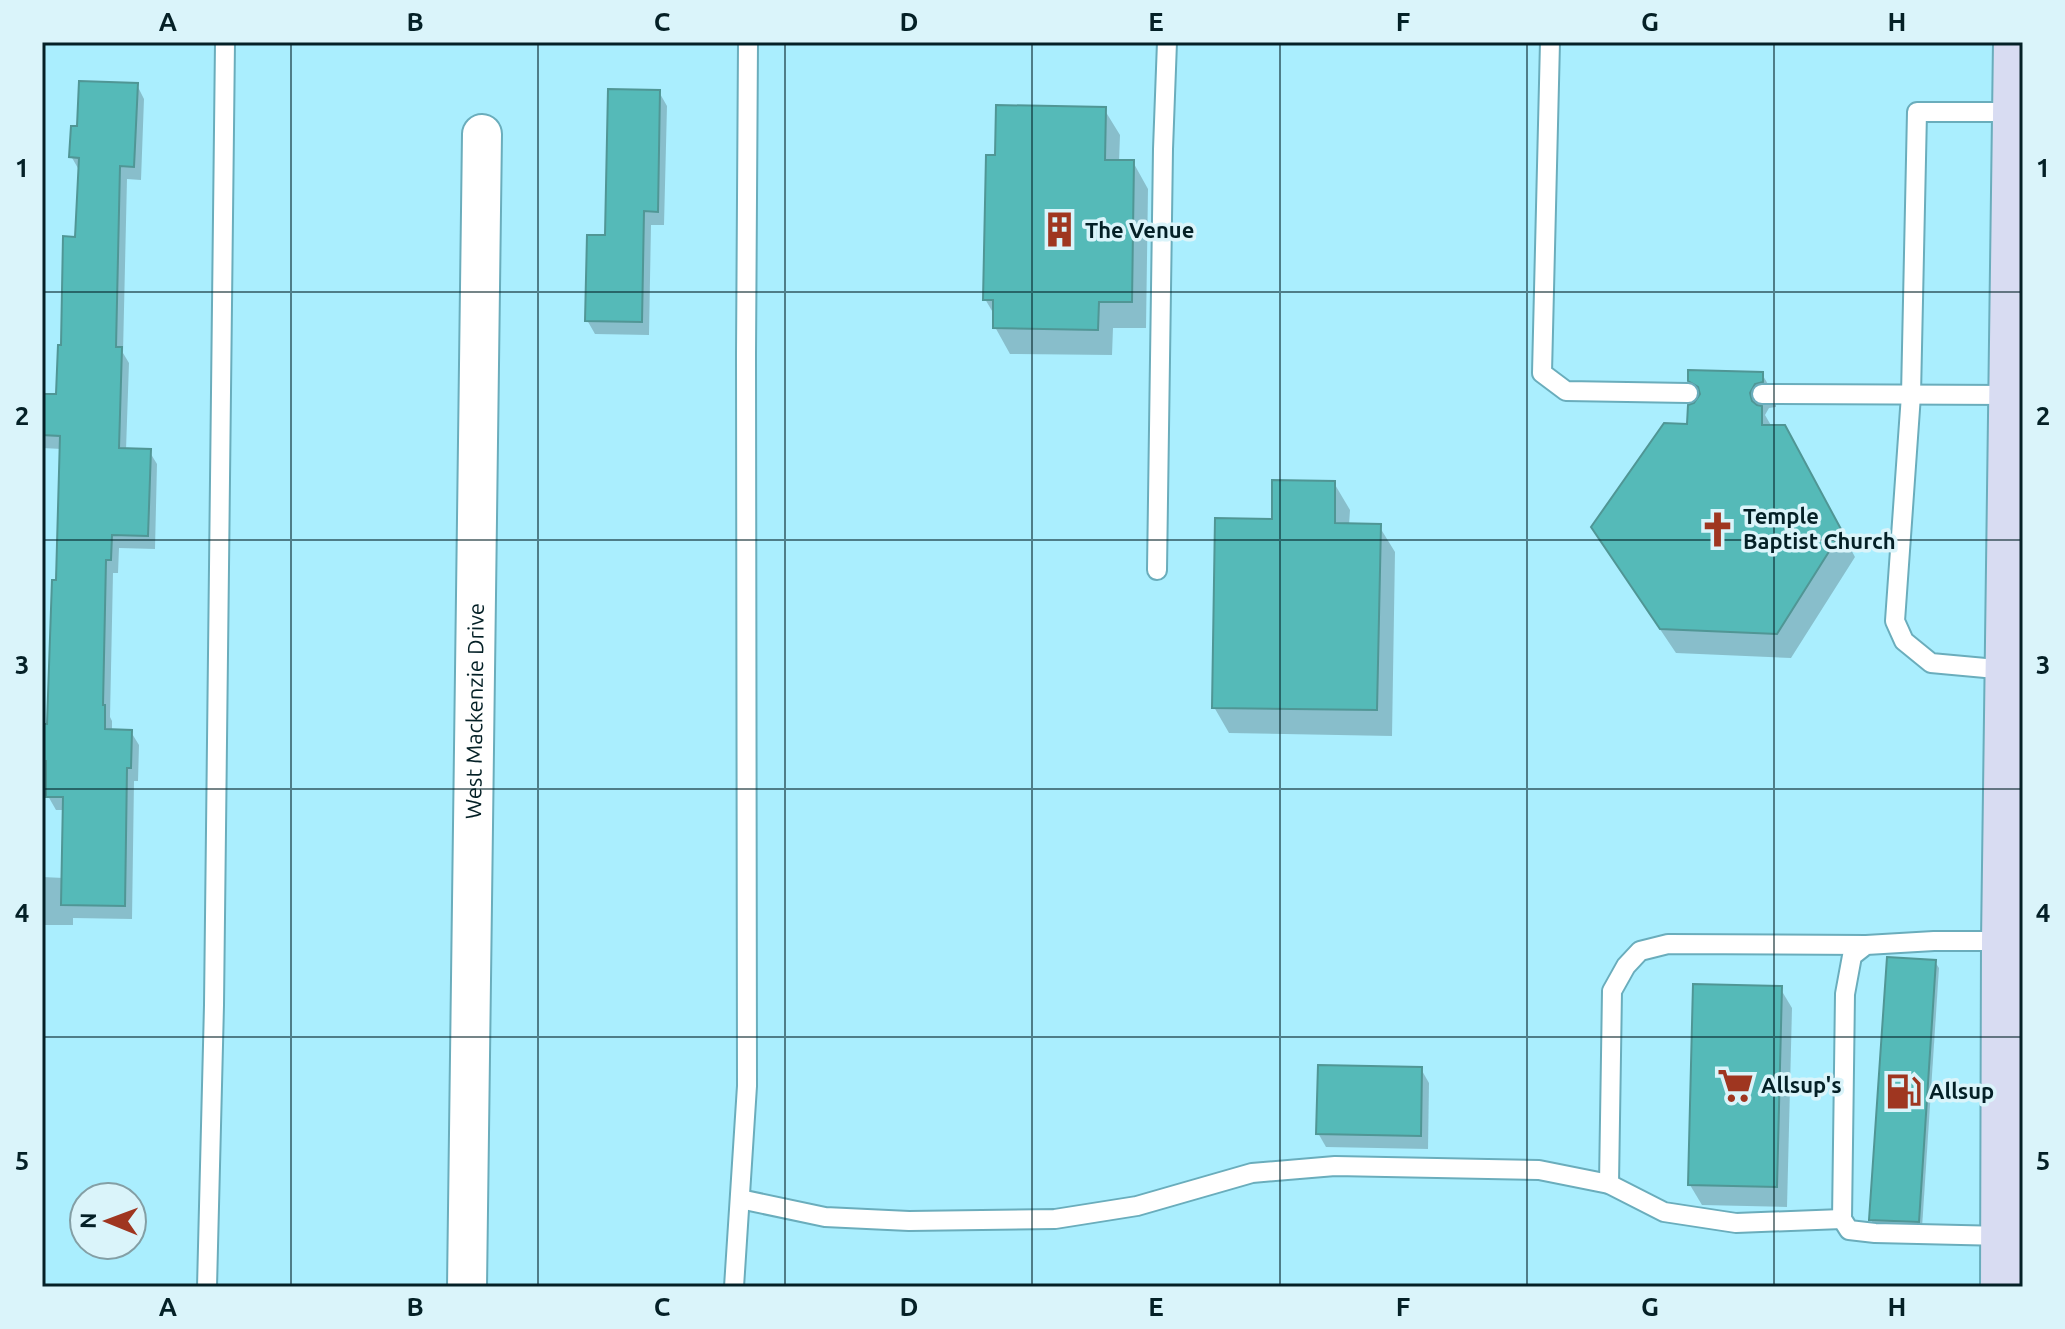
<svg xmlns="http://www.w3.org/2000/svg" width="2065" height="1329" viewBox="0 0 2065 1329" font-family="Ubuntu,sans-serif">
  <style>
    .shadow { fill: #0003 }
    .building { fill: #55bab8; stroke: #509695; stroke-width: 2 }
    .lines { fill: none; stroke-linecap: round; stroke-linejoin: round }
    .lane-casing { stroke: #6aadbc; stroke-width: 22 }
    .street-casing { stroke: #6aadbc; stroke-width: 42 }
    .secondary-casing { stroke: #6aadbc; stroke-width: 48 }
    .lane { stroke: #fff; stroke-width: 18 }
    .street { stroke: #fff; stroke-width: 38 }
    .secondary { stroke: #d8dcf2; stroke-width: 44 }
    .grid { fill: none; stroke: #042026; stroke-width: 2; stroke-opacity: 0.55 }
    .labels { text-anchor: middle; stroke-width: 7; stroke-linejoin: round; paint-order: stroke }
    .poi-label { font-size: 22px; font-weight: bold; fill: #042026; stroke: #daf4fa; text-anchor: start }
    .street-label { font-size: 22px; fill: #042026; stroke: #daf4fa }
    .neatline { fill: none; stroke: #042026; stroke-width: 3 }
    .grid-label { font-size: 26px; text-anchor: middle; font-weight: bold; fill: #042026 }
  </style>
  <rect width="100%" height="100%" fill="#aaeefe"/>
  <!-- shadow -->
  <g class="shadow">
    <path d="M137,85L144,99L141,180L127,179L123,353L129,363L126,450L149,451L157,464L155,549L119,548L118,573H113L110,717L112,721V731L131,732L139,745L138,781H134L132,919L73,918V925H42V877L64,878L65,810H56L48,796V771L42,761L49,726L58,582L62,449L42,448V396H58L77,239L79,170L71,156L79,128Z"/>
    <path d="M659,92L667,106L664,225H651L649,335L595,334L587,320L607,237Z"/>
    <path d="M1104,109L1120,135L1119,162H1133L1148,189L1146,328H1113L1112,355L1010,354L995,327V316L985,299L997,157Z"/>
    <path d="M1762,374L1776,398V407L1769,408L1765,415L1772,427L1799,452L1855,557L1791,658L1676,653L1608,552L1593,527L1689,426L1700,398L1690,380Z"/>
    <path d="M1334,483L1350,510L1349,525L1379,526L1395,552L1392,736L1229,733L1214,707L1274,521Z"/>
    <path d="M1935,962L1939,968L1922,1228L1875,1226L1871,1220Z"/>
    <path d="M1780,988L1792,1008L1787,1207L1702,1205L1690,1185Z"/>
    <path d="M1421,1069L1429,1083L1428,1149L1326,1147L1318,1133Z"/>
  </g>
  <!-- building -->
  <g class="building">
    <path d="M79,81L138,83L134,167L120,166L116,347H122L119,448L151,449L148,536L112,535L111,560H106L103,705H105V729L132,730L131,768H127L125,906L61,905L63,797H46V761H42V724H47L52,580H56L60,436L42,435V394H56L58,345H61L63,236L75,237L79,158L69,157L71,126H77Z"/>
    <path d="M608,89L660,90L658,212L644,211L642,322L585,321L587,235H605Z"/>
    <path d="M996,105L1106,107L1105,160H1134L1132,302H1099L1098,330L993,328V300H983L986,155H995Z"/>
    <path d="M1688,370L1763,372V382L1755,384L1750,393L1752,401L1757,405L1762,406V425H1785L1842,531L1777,634L1660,629L1591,527L1664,423L1687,424L1688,405L1694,403L1700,394L1698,387L1688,381Z"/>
    <path d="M1272,480L1335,481V523L1381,524L1377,710L1212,708L1215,518L1272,519Z"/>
    <path d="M1887,957L1936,960L1919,1222L1869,1220Z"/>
    <path d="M1693,984L1782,986L1777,1187L1688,1185Z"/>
    <path d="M1318,1065L1422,1067L1421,1136L1316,1134Z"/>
  </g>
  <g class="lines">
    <defs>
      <g id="lane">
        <path d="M1550,42L1542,373L1566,391L1688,393"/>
        <path d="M1762,394L2012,395"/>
        <path d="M1157,570L1163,149L1167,42"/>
        <path d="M2007,670L1931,663L1904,641L1895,621L1911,395L1917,112H2015"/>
        <path d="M1609,1184L1612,991L1626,966L1640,951L1668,944L1866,945"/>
        <path d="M740,1199L825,1217L909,1221L1055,1219L1137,1206L1252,1173L1335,1166L1539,1170L1609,1184L1664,1212L1736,1223L1842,1219"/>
        <path d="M2004,1236L1875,1233L1849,1230L1842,1219L1845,994L1852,956L1866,945L1934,941H2004"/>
        <path d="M207,1287L214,1005L225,42"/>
        <path d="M734,1287L747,1086L746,355L748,42"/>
      </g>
      <g id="street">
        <path id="s1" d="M467,1287L482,134"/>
      </g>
      <path id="secondary" d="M2003,1287L2004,941L2016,42"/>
    </defs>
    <!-- lane casing -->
    <use href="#lane" class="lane-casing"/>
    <!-- street casing -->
    <use href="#street" class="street-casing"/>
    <!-- secondary casing -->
    <use href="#secondary" class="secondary-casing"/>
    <!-- lane -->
    <use href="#lane" class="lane"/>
    <!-- street -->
    <use href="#street" class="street"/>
    <!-- secondary -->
    <use href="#secondary" class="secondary"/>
  </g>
  <!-- grid -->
  <path class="grid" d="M291,42V1287M538,42V1287M785,42V1287M1032,42V1287M1280,42V1287M1527,42V1287M1774,42V1287M42,292H2023M42,540H2023M42,789H2023M42,1037H2023"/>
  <!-- icons -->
  <defs>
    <symbol id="building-bare" viewBox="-9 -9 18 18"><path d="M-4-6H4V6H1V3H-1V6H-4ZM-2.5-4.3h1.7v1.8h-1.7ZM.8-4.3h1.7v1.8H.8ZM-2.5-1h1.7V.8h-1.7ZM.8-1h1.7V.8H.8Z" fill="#9f3620" stroke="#daf4fa" stroke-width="2.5" paint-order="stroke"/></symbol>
    <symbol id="church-bare" viewBox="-9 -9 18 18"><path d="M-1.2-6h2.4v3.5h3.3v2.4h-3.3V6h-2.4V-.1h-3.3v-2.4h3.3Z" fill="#9f3620" stroke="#daf4fa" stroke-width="2.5" paint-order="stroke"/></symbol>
    <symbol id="supermarket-bare" viewBox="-9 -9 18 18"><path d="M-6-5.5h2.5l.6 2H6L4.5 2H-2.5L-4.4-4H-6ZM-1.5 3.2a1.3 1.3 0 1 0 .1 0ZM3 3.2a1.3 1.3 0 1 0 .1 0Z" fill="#9f3620" stroke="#daf4fa" stroke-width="2.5" paint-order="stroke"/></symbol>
    <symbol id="fuel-bare" viewBox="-9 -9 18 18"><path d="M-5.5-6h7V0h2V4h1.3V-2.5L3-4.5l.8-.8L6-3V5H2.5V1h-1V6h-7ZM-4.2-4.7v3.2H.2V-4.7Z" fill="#9f3620" stroke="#daf4fa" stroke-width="2.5" paint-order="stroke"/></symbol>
  </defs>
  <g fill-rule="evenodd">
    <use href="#building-bare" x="1034" y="204" width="51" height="51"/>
    <use href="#church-bare" x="1692" y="504" width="51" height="51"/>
    <use href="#supermarket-bare" x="1710" y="1060" width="51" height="51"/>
    <use href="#fuel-bare" x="1878" y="1066" width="51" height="51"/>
  </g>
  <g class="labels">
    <!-- poi labels -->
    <g class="poi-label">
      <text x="1085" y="238">The Venue</text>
      <text x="1743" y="524">Temple<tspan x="1743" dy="25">Baptist Church</tspan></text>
      <text x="1761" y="1093">Allsup's</text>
      <text x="1929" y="1099">Allsup</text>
    </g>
    <!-- street labels -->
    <g class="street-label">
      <text dy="8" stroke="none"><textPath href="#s1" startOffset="576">West Mackenzie Drive</textPath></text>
    </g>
  </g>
  <!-- border -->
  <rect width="2065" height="1329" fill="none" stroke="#daf4fa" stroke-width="88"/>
  <!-- north arrow -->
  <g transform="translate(108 1221) rotate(271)"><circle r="38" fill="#daf4fa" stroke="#849fa5" stroke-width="2"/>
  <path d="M0-6L14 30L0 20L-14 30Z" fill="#9f3620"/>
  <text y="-12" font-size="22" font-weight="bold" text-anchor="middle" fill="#042026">N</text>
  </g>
  <rect x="44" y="44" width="1977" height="1241" class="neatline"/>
  <g class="grid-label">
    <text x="168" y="31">A</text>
    <text x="415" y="31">B</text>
    <text x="662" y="31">C</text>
    <text x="909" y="31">D</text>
    <text x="1156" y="31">E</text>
    <text x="1403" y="31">F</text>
    <text x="1650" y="31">G</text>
    <text x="1897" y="31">H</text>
    <text x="22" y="177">1</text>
    <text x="2043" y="177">1</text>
    <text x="22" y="425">2</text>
    <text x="2043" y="425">2</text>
    <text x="22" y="674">3</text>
    <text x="2043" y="674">3</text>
    <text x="22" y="922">4</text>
    <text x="2043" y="922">4</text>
    <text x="22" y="1170">5</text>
    <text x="2043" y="1170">5</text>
    <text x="168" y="1316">A</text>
    <text x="415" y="1316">B</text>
    <text x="662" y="1316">C</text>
    <text x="909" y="1316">D</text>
    <text x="1156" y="1316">E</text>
    <text x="1403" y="1316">F</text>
    <text x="1650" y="1316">G</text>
    <text x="1897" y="1316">H</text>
  </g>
</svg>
